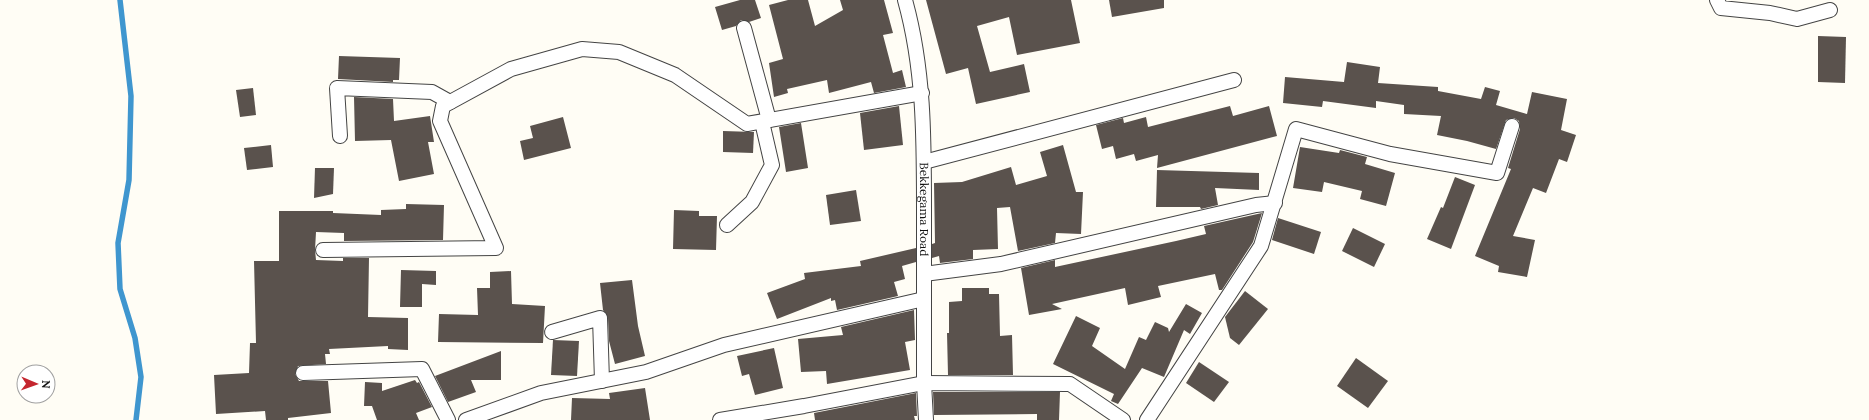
<svg xmlns="http://www.w3.org/2000/svg" width="1869" height="420" viewBox="0 0 1869 420" font-family="Lora,serif">
  <style>
    .lines { fill: none; stroke-linecap: round; stroke-linejoin: round }
    .stream { stroke: #3f96cf; stroke-width: 5.5 }
    .building { fill: #5a524d }
    .minor-casing { stroke: #444; stroke-width: 16 }
    .minor { stroke: #fff; stroke-width: 14 }
    .labels { text-anchor: middle; stroke-width: 4; stroke-linejoin: round; paint-order: stroke }
    .street-label { font-size: 12px; fill: #111; stroke: #fff }
  </style>
  <rect width="100%" height="100%" fill="#fffdf5"/>
  <g class="lines">
    <!-- stream -->
    <path class="stream" d="M120,0L131,96L129,180L118,243L120,289L135,338L141,377L136,420"/>
  </g>
  <!-- building -->
  <g class="building">
    <path d="M740,0H755L761,18L749,22L741,20L736,26L722,30L715,7Z"/>
    <path d="M788,0H808L815,26L843,10L840,0H884L893,33L883,35L893,73L902,70L906,87L874,93L871,82L829,93L827,80L787,89L788,93L774,97L769,63L783,59L769,5Z"/>
    <path d="M926,0H1071L1080,43L1017,55L1009,17L977,26L990,72L1024,64L1030,92L976,104L968,68L946,74Z"/>
    <path d="M1109,0H1164V8L1112,17Z"/>
    <path d="M1818,36L1846,37L1845,83L1818,82Z"/>
    <path d="M339,56L400,58L399,80H393V82L338,79Z"/>
    <path d="M1347,62L1380,67L1378,83L1438,87V91L1481,99L1485,87L1500,91L1496,105L1527,114L1532,92L1567,99L1561,130L1576,135L1567,162L1559,159L1546,193L1533,188L1513,236L1535,240L1527,277L1498,272L1499,266L1475,256L1511,169L1508,168L1520,129L1519,121L1514,118L1506,120L1496,149L1467,141L1437,135L1441,116L1404,114V105L1376,101V108L1323,101L1322,107L1283,103L1285,77L1344,82Z"/>
    <path d="M253,88L256,115L240,117L236,90Z"/>
    <path d="M354,97L393,99L394,121L430,116L434,142H428L434,174L399,181L391,140L355,141Z"/>
    <path d="M899,106L903,145L864,150L860,113Z"/>
    <path d="M1230,106L1233,116L1269,106L1277,136L1157,168L1158,155L1136,161L1134,154L1116,159L1113,146L1102,149L1096,125L1123,118L1124,123L1146,117L1148,127Z"/>
    <path d="M563,117L571,148L524,160L520,141L533,138L530,126Z"/>
    <path d="M801,123L808,168L786,172L779,127Z"/>
    <path d="M723,131L754,132L753,153L723,152Z"/>
    <path d="M271,145L273,167L247,170L244,148Z"/>
    <path d="M1063,145L1076,192H1083L1081,234L1056,233L1055,243L1018,251L1010,207L997,208L998,249L973,250V259L940,263L939,256L932,258V244L935,243L934,183L962,182L1011,167L1016,185L1047,176L1040,152Z"/>
    <path d="M1300,147L1339,153L1340,150L1367,157L1365,164L1395,173L1386,206L1360,199L1362,191L1324,182L1322,192L1293,188Z"/>
    <path d="M315,168H334L333,194L314,198Z"/>
    <path d="M1157,170L1259,173V190L1215,188L1218,205L1201,209L1200,207H1156Z"/>
    <path d="M1455,177L1475,185L1451,249L1427,239L1441,207L1443,208Z"/>
    <path d="M856,190L861,221L830,225L826,195Z"/>
    <path d="M406,204L444,205L443,240L344,241V233L316,232L315,250L316,260L343,261V258H369L368,317L408,318V350L388,349V346L329,349L330,354H325L326,364L298,366L295,374L299,381H328L331,413L288,418V420H266L265,411L216,414L214,375L249,373L250,343H256L254,261H279V211H333V213L381,215V210L406,209Z"/>
    <path d="M674,210L699,211V216H717L716,250L673,249Z"/>
    <path d="M1262,213L1253,242L1222,290H1219L1215,274L1158,286L1161,297L1128,305L1125,288L1052,304L1062,309L1029,315L1021,268L1055,260V267L1176,241L1206,234L1204,226Z"/>
    <path d="M1278,218L1321,232L1314,254L1272,240Z"/>
    <path d="M1353,228L1385,244L1374,267L1342,251Z"/>
    <path d="M916,248V262L902,266L905,279L894,282L898,296L837,310L835,300L831,301V298L777,319L767,293L805,279L804,273L861,266L860,261Z"/>
    <path d="M401,270L436,271V285L422,284V307H400Z"/>
    <path d="M511,271L512,304L545,306L543,343L438,342L439,314L478,315L477,288H490V272Z"/>
    <path d="M632,280L638,326L645,356L615,364L609,341L608,318L603,310L600,283Z"/>
    <path d="M962,288H989V294H999L1000,336L1012,335L1013,375H948L947,333H949V302L962,301Z"/>
    <path d="M1245,291L1268,309L1239,345L1230,338L1225,317Z"/>
    <path d="M1186,304L1202,313L1190,334L1184,330L1164,377L1142,368L1118,404L1111,401L1114,394L1053,364L1076,316L1100,328L1092,346L1125,369L1139,337L1146,340L1155,322L1168,328L1169,332Z"/>
    <path d="M914,310L915,340L905,342L910,370L827,384L826,371L801,372L798,339L843,335L841,327Z"/>
    <path d="M553,340L579,341L577,376L551,375Z"/>
    <path d="M774,348L783,388L755,395L749,374L742,376L737,356Z"/>
    <path d="M501,351V380H471L476,392L448,402L435,376Z"/>
    <path d="M1356,358L1388,381L1368,408L1337,386Z"/>
    <path d="M1199,362L1229,382L1214,402L1186,383Z"/>
    <path d="M415,380L417,383L419,382L432,407L416,413L419,420H377L372,406H364L365,382L382,383V391Z"/>
    <path d="M645,388L650,420H571L572,398L610,399L609,393Z"/>
    <path d="M933,392H1060L1059,420H1037V414L934,415Z"/>
    <path d="M916,393L917,416H914L915,420H815L814,413Z"/>
  </g>
  <g class="lines">
    <defs>
      <g id="minor">
        <path id="s1" d="M905,0C924,68 924,137 924,208C924,266 924,325 924,383L926,420"/>
        <path d="M1717,0L1721,8L1770,13L1797,19L1830,10"/>
        <path d="M744,28L769,120"/>
        <path d="M340,136L337,88L432,92L450,102"/>
        <path d="M924,162L1234,80"/>
        <path d="M727,225L752,202L772,165L762,122"/>
        <path d="M323,250L496,248L440,121L443,106L511,69L582,49L619,52L675,75L747,124L922,93"/>
        <path d="M924,274L1001,264L1256,205L1275,203"/>
        <path d="M552,332L600,318L602,381"/>
        <path d="M303,373L422,369L448,420"/>
        <path d="M466,420L541,393L646,372L724,345L924,299"/>
        <path d="M720,420L804,406L924,383L1070,384L1123,420"/>
        <path d="M1147,420L1261,246L1296,129L1390,154L1497,173L1512,126"/>
      </g>
    </defs>
    <!-- minor casing -->
    <use href="#minor" class="minor-casing"/>
    <!-- minor -->
    <use href="#minor" class="minor"/>
  </g>
  <g class="labels">
    <!-- street labels -->
    <g class="street-label">
      <text dy="4" stroke="none"><textPath href="#s1" startOffset="211">Bekkegama Road</textPath></text>
    </g>
  </g>
  <!-- north arrow -->
  <g transform="translate(36 384) rotate(92)"><circle r="19" fill="#ffffff" stroke="#a0a0a0"/>
  <path d="M0-3L7 15L0 10L-7 15Z" fill="#c4262e"/>
  <text y="-6" font-size="11" font-weight="bold" text-anchor="middle" fill="#111111">N</text>
  </g>
</svg>
